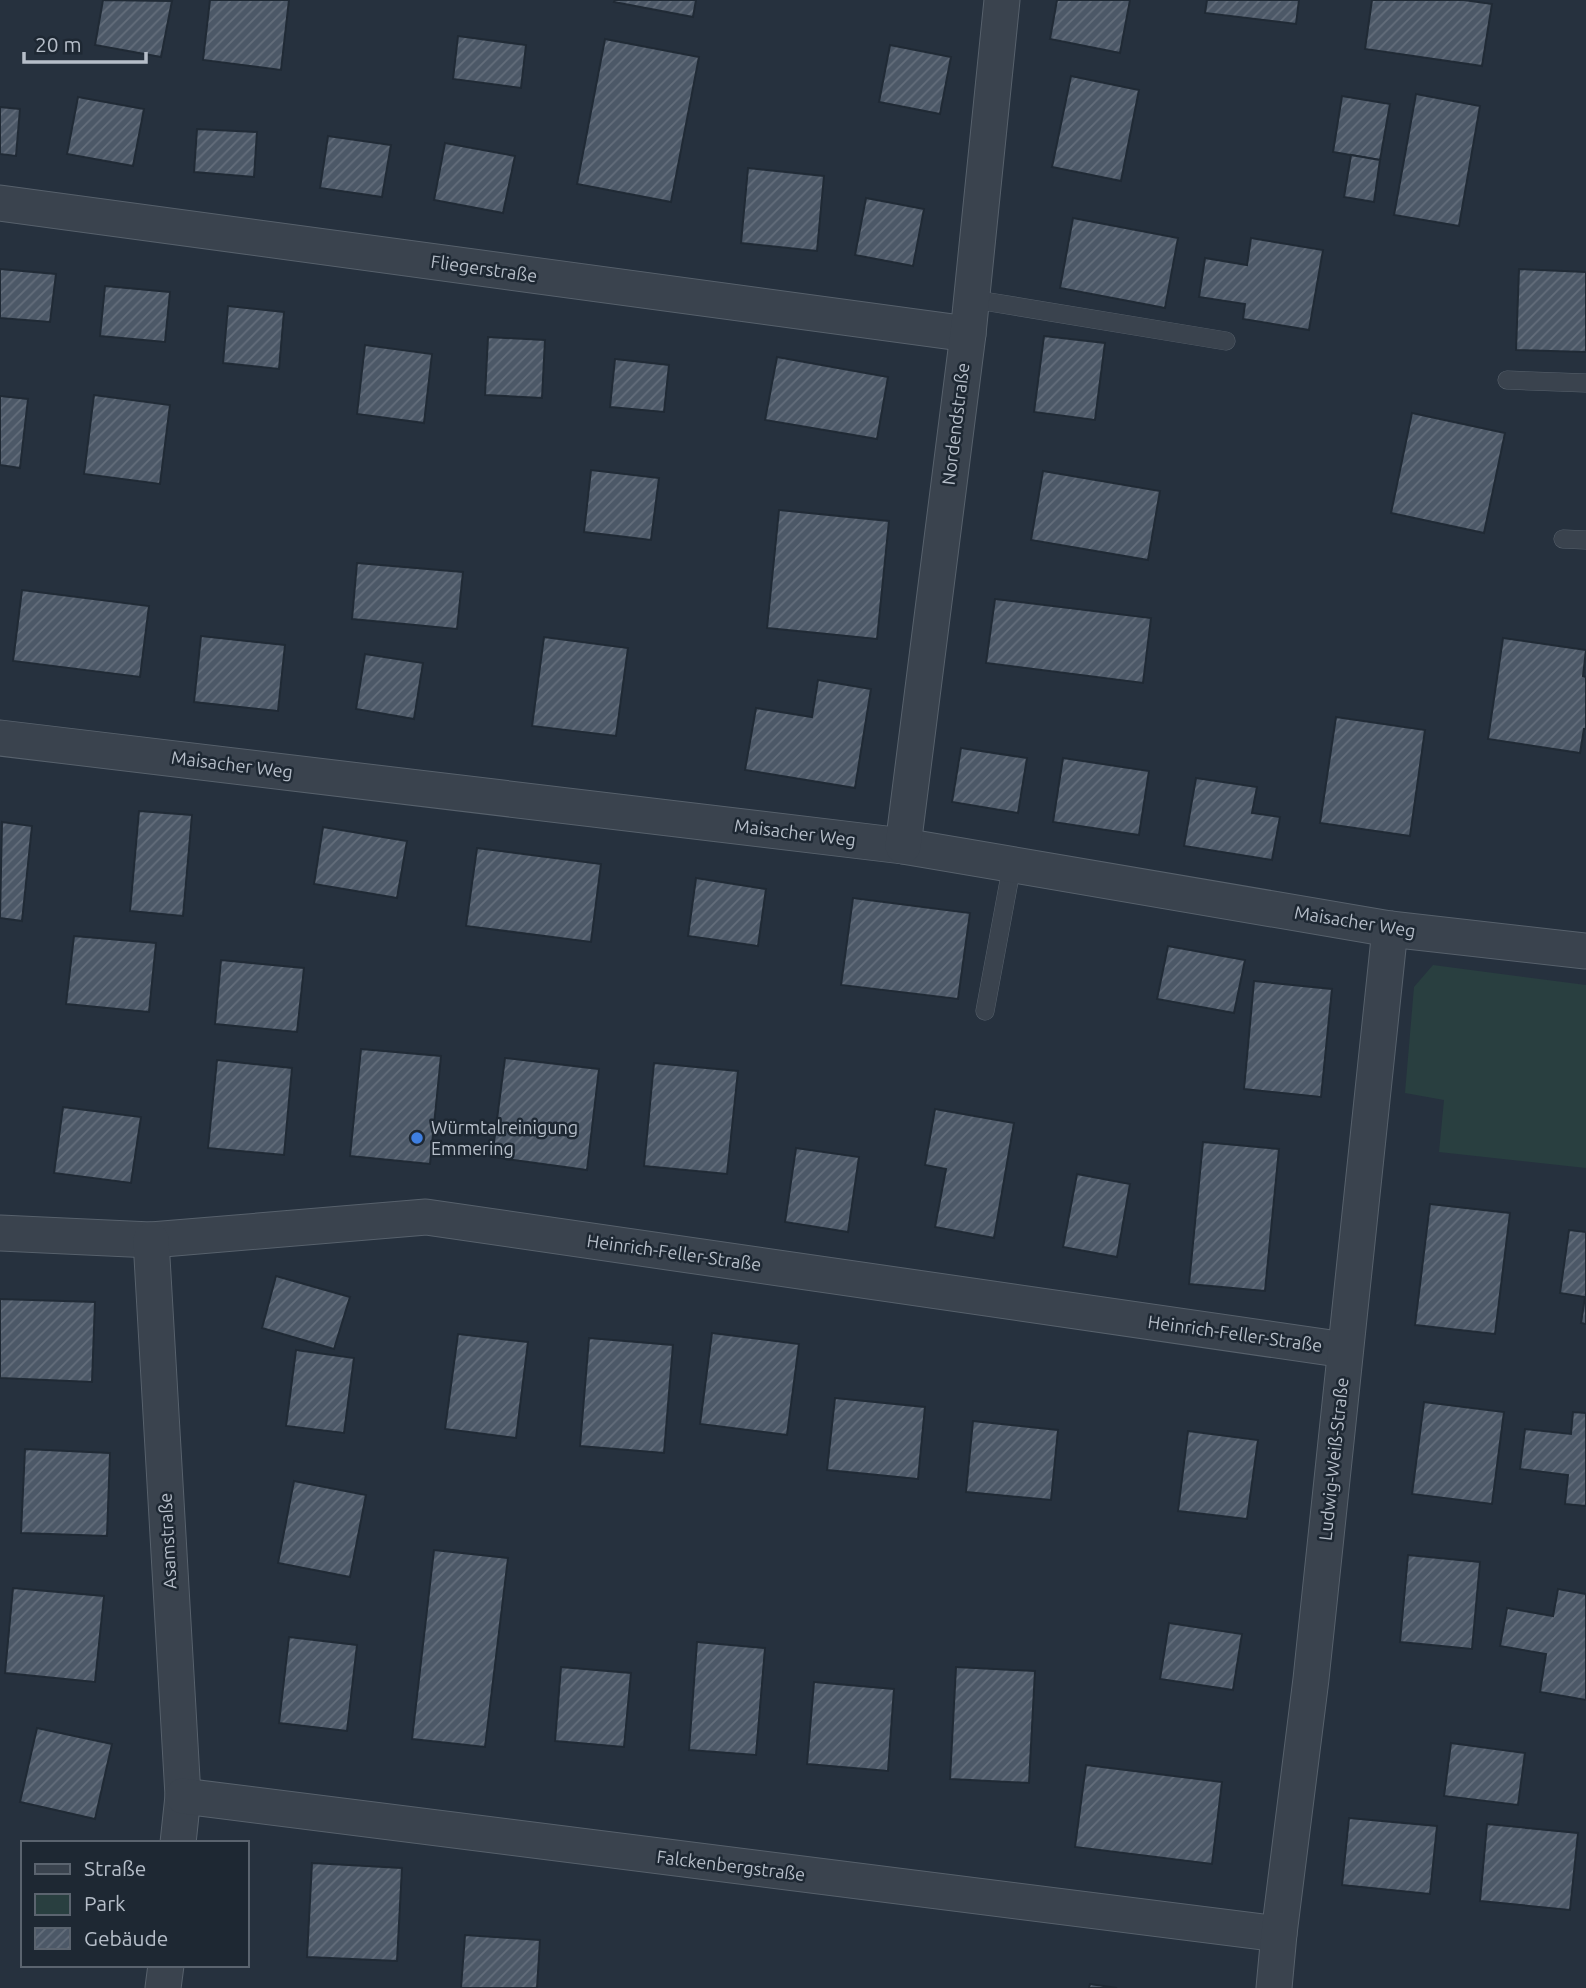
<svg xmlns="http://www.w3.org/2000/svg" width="1586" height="1988" viewBox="0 0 1586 1988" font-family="Ubuntu,sans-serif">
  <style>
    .green { fill: #293f40 }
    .building { fill: url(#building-hatch); stroke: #202a35; stroke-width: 2 }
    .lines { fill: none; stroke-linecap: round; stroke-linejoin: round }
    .lane-casing { stroke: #57616c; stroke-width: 19 }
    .street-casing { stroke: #57616c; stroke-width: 37 }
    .lane { stroke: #3a434e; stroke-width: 18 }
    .street { stroke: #3a434e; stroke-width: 35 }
    .shop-dot { fill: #3f7fe0; stroke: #1e2833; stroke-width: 2.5 }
    .labels { text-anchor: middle; stroke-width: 5; stroke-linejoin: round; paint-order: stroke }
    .street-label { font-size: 18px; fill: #b6bec9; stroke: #1e2833 }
    .poi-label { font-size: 18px; fill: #b6bec9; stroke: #1e2833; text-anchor: start }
  </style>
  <defs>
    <pattern id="building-hatch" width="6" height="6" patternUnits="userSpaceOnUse" patternTransform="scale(1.75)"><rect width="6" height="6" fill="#4c5867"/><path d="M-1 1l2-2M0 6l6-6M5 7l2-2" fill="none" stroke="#646e7b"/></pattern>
  </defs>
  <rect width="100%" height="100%" fill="#26313e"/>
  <!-- green -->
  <path class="green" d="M1433,965L1586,985V1168L1439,1152L1444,1100L1405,1093L1414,987Z"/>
  <!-- building -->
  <g class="building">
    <path d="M103,0L172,1L161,57L95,45Z"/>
    <path d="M210,0H289L281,70L203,60Z"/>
    <path d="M615,0H696L693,17L614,2Z"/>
    <path d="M1057,0H1130L1120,53L1050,39Z"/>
    <path d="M1207,0H1299L1296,24L1205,13Z"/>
    <path d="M1372,0H1464L1492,4L1482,66L1365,49Z"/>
    <path d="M458,36L526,45L521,88L453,79Z"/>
    <path d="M605,39L699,57L671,202L577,184Z"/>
    <path d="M890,45L951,57L940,114L879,102Z"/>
    <path d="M1071,76L1139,90L1121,181L1052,167Z"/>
    <path d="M1416,94L1480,106L1459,226L1394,215Z"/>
    <path d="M1342,96L1390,104L1380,160L1333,152Z"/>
    <path d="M78,97L144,109L133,166L67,154Z"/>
    <path d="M0,107L20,109L16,156L0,154Z"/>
    <path d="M197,129L257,132L254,177L194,172Z"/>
    <path d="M328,136L391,145L382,197L320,188Z"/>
    <path d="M445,143L515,156L503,213L434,200Z"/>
    <path d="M1351,155L1380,160L1374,202L1344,197Z"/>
    <path d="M748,168L824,176L817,251L741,243Z"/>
    <path d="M866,198L924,209L913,266L855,255Z"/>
    <path d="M1073,218L1178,238L1165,308L1060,288Z"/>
    <path d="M1251,238L1323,250L1309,330L1243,319L1245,304L1199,297L1205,258L1247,265Z"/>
    <path d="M0,269L56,274L50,322L0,318Z"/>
    <path d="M1519,269L1586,272V352L1516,350Z"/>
    <path d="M105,286L170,292L165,342L100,336Z"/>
    <path d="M228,306L284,312L279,369L223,363Z"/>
    <path d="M1044,336L1105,343L1095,420L1034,412Z"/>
    <path d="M488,337L545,340L542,398L485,395Z"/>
    <path d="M365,345L432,354L424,423L357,414Z"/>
    <path d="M777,357L888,377L877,439L765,420Z"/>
    <path d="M615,359L669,365L664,412L610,407Z"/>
    <path d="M94,395L170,405L160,484L84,474Z"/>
    <path d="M0,396L28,399L20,468L0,465Z"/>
    <path d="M1412,413L1505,433L1484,533L1391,513Z"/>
    <path d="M591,470L659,478L651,540L584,532Z"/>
    <path d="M1043,471L1160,491L1148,560L1031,540Z"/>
    <path d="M779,510L889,521L877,639L767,628Z"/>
    <path d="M357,563L463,572L457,629L352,619Z"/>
    <path d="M22,590L149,606L140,677L13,661Z"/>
    <path d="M995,599L1151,618L1143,683L986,663Z"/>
    <path d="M201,636L285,645L278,711L194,702Z"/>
    <path d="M544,637L628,648L616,736L532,726Z"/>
    <path d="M1503,638L1586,650L1583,676L1586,677V729H1584L1580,753L1488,739Z"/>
    <path d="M365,654L423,663L414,719L356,709Z"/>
    <path d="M818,680L871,689L855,788L745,770L756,708L812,717Z"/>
    <path d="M1336,717L1425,730L1410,836L1320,823Z"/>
    <path d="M961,748L1027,758L1018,813L952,802Z"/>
    <path d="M1063,758L1149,771L1139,835L1053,822Z"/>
    <path d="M1196,778L1257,787L1252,813L1280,817L1272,860L1184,846Z"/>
    <path d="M139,811L192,815L183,916L130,911Z"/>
    <path d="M2,822L32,826L22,921L0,918Z"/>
    <path d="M323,827L407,841L397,898L314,884Z"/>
    <path d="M477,848L601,864L591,942L466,926Z"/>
    <path d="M696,878L766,889L758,946L688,936Z"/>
    <path d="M853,898L970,913L958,999L841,985Z"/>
    <path d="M74,936L156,943L149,1012L66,1004Z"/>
    <path d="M1168,946L1245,960L1234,1013L1157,999Z"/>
    <path d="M221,960L304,968L297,1032L215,1024Z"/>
    <path d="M1254,981L1332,989L1321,1097L1244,1089Z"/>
    <path d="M361,1049L441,1056L430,1164L350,1156Z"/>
    <path d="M505,1058L599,1069L587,1170L492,1157Z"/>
    <path d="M217,1060L292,1068L284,1155L208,1148Z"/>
    <path d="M654,1063L738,1071L727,1174L644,1166Z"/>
    <path d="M63,1107L141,1117L131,1183L54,1173Z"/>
    <path d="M935,1109L1014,1123L994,1238L935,1227L946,1169L925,1165Z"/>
    <path d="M1203,1142L1279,1149L1265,1291L1189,1284Z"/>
    <path d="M796,1148L859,1157L848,1232L785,1222Z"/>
    <path d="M1077,1174L1130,1184L1117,1257L1063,1247Z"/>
    <path d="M1430,1204L1510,1213L1495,1334L1415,1325Z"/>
    <path d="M1569,1230L1586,1232V1324L1581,1323L1585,1297L1560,1293Z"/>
    <path d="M276,1276L350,1297L334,1349L262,1328Z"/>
    <path d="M0,1299L95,1302L92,1382L0,1378Z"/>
    <path d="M712,1333L799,1344L787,1435L700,1424Z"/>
    <path d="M458,1334L528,1342L516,1438L445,1429Z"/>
    <path d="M589,1338L673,1345L664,1453L580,1446Z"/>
    <path d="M296,1350L354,1358L344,1433L286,1426Z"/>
    <path d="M835,1398L925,1407L918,1479L827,1470Z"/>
    <path d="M1424,1402L1504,1412L1492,1504L1412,1494Z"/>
    <path d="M1573,1412L1586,1413V1506L1565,1504L1568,1475L1520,1469L1525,1429L1571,1434Z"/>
    <path d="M973,1421L1058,1430L1051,1500L966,1492Z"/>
    <path d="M1188,1431L1258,1440L1247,1519L1178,1511Z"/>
    <path d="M25,1449L110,1453L107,1536L21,1533Z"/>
    <path d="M294,1481L366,1495L350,1577L278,1563Z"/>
    <path d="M434,1550L508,1558L485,1747L412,1739Z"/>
    <path d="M1408,1555L1480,1562L1472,1649L1400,1642Z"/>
    <path d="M13,1588L104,1596L95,1682L5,1673Z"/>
    <path d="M1558,1589L1586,1594V1700L1540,1692L1546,1654L1500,1646L1507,1608L1553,1616Z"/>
    <path d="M1169,1623L1242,1634L1233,1690L1160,1679Z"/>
    <path d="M289,1637L357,1645L347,1731L279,1723Z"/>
    <path d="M697,1642L765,1648L756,1755L689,1750Z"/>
    <path d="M561,1667L631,1673L624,1747L555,1741Z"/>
    <path d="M956,1667L1035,1671L1029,1783L950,1779Z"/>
    <path d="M814,1682L894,1689L888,1771L807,1764Z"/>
    <path d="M37,1728L112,1744L95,1819L20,1802Z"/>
    <path d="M1451,1743L1525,1753L1518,1805L1444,1796Z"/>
    <path d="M1086,1765L1222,1782L1212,1864L1075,1847Z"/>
    <path d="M1349,1818L1437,1826L1430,1894L1342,1885Z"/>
    <path d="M1487,1824L1578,1833L1570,1910L1480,1901Z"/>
    <path d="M312,1863L402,1868L397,1961L307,1957Z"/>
    <path d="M465,1935L540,1940L537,1988H461Z"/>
    <path d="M1090,1984L1117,1988H1089Z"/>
  </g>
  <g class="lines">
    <defs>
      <g id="lane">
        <path d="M971,299L1226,341"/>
        <path d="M1507,380L1586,383"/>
        <path d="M1563,539L1586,540"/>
        <path d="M985,1011L1012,865"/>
      </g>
      <g id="street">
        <path d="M0,203L968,334"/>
        <path d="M0,738L903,846L1390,929L1586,951"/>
        <path d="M903,846L968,334L1002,0"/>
        <path d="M0,1233L151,1240L426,1217L1345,1350"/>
        <path d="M151,1240L183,1796L178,1843"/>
        <path d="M183,1796L1279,1934"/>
        <path d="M163,1988L166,1965"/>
        <path d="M1274,1988L1279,1934L1311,1679L1390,929"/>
      </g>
    </defs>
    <!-- lane casing -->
    <use href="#lane" class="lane-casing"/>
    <!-- street casing -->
    <use href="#street" class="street-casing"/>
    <!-- lane -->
    <use href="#lane" class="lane"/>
    <!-- street -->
    <use href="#street" class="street"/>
  </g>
  <!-- markers -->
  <circle class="shop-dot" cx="417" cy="1138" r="7"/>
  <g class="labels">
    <!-- street labels -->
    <g class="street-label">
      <text transform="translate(484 269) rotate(8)" y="6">Fliegerstraße</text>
      <text transform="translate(956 424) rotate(-83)" y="6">Nordendstraße</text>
      <text transform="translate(232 765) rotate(7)" y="6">Maisacher Weg</text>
      <text transform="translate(795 833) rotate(7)" y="6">Maisacher Weg</text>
      <text transform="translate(1355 922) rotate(9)" y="6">Maisacher Weg</text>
      <text transform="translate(674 1253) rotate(8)" y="6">Heinrich-Feller-Straße</text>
      <text transform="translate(1235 1334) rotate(8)" y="6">Heinrich-Feller-Straße</text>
      <text transform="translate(1334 1459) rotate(-84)" y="6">Ludwig-Weiß-Straße</text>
      <text transform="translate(168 1541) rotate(-93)" y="6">Asamstraße</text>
      <text transform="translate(731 1866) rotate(7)" y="6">Falckenbergstraße</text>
    </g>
    <!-- poi labels -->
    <g class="poi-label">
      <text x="431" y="1134">Würmtalreinigung<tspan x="431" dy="21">Emmering</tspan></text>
    </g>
  </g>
  <!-- legend -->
  <rect x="21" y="1841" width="228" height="126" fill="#1e2833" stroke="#5b646f" stroke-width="2"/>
  <rect x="35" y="1864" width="35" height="10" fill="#3a434e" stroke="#5b646f" stroke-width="2"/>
  <text x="84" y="1876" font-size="21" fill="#b6bec9">Straße</text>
  <rect x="35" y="1894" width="35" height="21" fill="#293f40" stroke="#5b646f" stroke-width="2"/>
  <text x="84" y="1911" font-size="21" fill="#b6bec9">Park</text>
  <rect x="35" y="1928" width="35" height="21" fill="url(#building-hatch)" stroke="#5b646f" stroke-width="2"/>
  <text x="84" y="1946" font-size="21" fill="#b6bec9">Gebäude</text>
  <!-- scale -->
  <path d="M24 52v10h122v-10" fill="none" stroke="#b6bec9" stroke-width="3.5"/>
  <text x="35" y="52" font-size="21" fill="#b6bec9" stroke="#1e2833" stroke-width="5" paint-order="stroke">20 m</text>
</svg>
